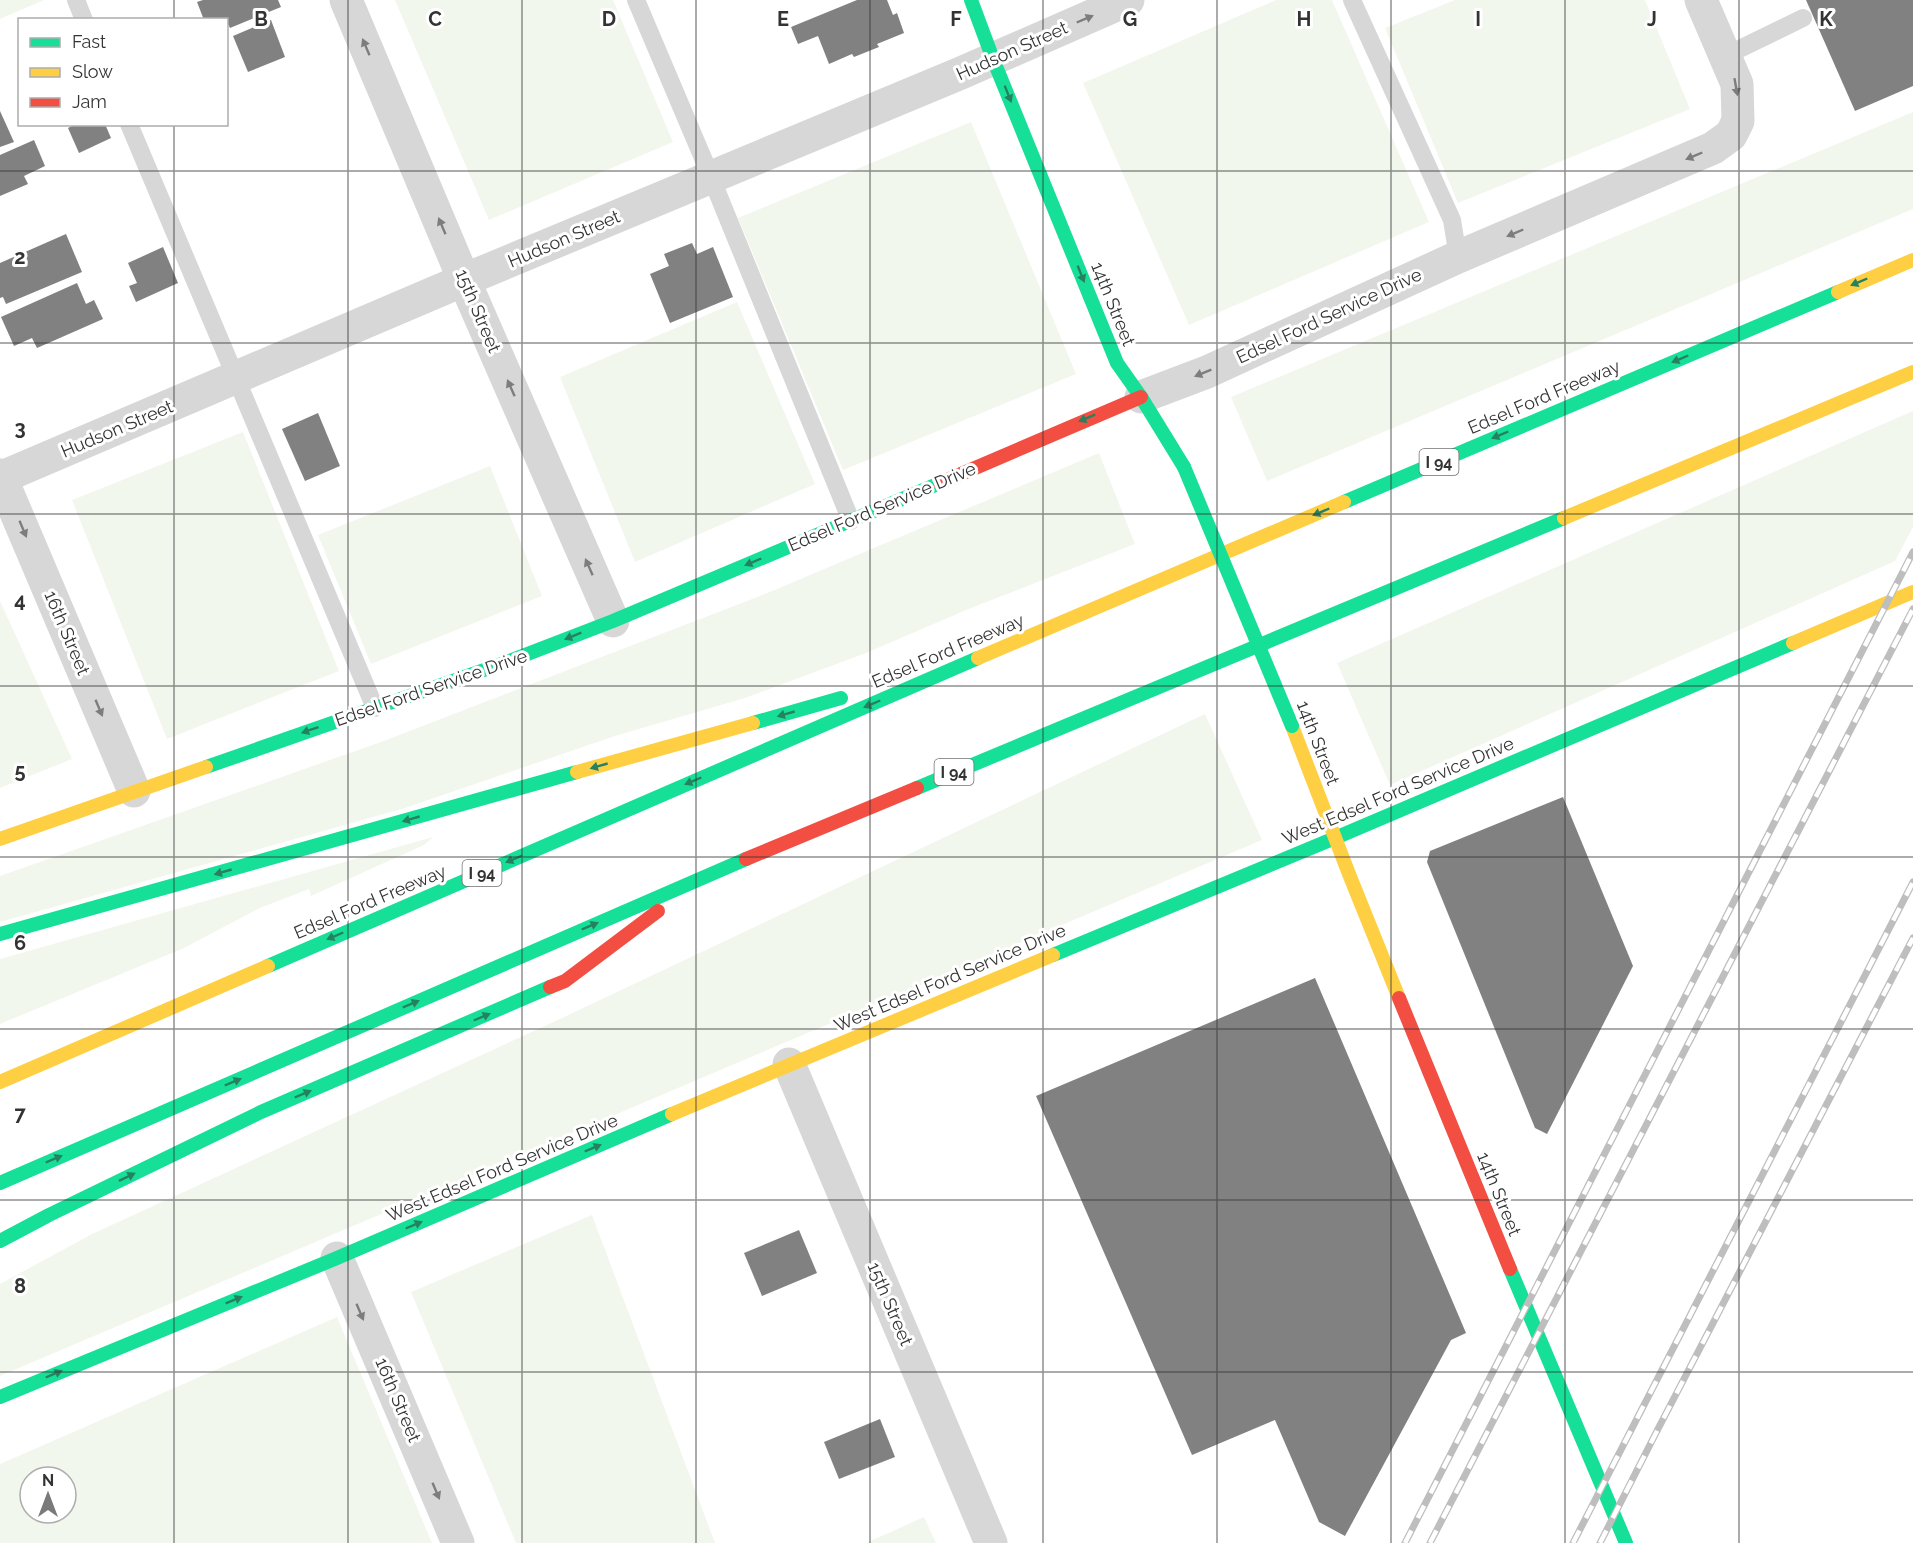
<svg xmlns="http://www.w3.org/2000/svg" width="1913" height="1543" viewBox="0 0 1913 1543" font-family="Raleway,sans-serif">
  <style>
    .green { fill: #f2f7ee; fill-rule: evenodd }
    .building { fill: #818181 }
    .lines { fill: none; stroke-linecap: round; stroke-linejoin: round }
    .lane { stroke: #d7d7d7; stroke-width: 18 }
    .street { stroke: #d7d7d7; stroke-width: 33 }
    .fast { stroke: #16e098; stroke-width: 14 }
    .slow { stroke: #ffcf43; stroke-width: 14 }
    .jam { stroke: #f24e42; stroke-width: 14 }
    .rail-casing { stroke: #bebebe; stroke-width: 7 }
    .rail { stroke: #fff; stroke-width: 4.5; stroke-dasharray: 14; stroke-linecap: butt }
    .fast-bridge { stroke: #16e098; stroke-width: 14 }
    .oneway { fill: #7d7d7d }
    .oneway2 { fill: #268160 }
    .grid { fill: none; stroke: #333; stroke-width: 1.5; stroke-opacity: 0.55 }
    .labels { text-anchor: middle; stroke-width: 6; stroke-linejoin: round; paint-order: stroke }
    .shield { fill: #fff; stroke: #707070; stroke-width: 1.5 }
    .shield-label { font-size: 16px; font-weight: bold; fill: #333 }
    .street-label { font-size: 18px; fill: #333; stroke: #fff }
    .grid-label { font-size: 20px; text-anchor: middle; font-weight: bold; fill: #333; stroke: #fff; stroke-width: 6; stroke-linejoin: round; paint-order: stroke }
  </style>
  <rect width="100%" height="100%" fill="#fff"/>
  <!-- green -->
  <g class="green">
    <path d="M0,0H44L0,19Z"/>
    <path d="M395,0H613L673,142L489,220Z"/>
    <path d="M1276,0H1332L1429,222L1189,325L1083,83Z"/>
    <path d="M1455,0H1645L1690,109L1458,203L1385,28Z"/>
    <path d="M1913,112V209L1267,481L1231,397Z"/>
    <path d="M971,122L1076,374L843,470L738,218Z"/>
    <path d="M737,302L815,484L635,562L560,377Z"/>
    <path d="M1913,411V527L1895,561L1390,785L1337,663Z"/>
    <path d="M243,432L339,671L167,739L72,500Z"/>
    <path d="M1099,453L1135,544L971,608L866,653L745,698L615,736L405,808L0,922V876L381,742L760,596Z"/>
    <path d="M490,466L542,596L371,664L318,535Z"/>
    <path d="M0,601L72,759L0,788Z"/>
    <path d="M1205,714L1262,840L0,1376V1284L92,1234L562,1018Z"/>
    <path d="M433,837L424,845L311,896L309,889L260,908L184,948L0,1024V959Z"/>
    <path d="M592,1215L715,1543H516L411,1292Z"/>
    <path d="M337,1317L432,1543H0V1464ZM30,1477H66V1513H30Z"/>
    <path d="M924,1517L936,1543H866Z"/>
  </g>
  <!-- building -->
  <g class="building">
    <path d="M203,0H278L281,7L230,28L226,20H204L197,2Z"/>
    <path d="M857,0H887L893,15L897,13L904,33L877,44L879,47L854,57L852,54L829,64L818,36L798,44L791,27Z"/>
    <path d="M1806,0H1913V86L1855,111Z"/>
    <path d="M271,20L285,57L248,72L233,36Z"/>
    <path d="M0,111L14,142L0,147Z"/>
    <path d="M76,124H105L111,138L79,153L68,128Z"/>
    <path d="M34,140L45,166L24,176L28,184L0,196V155Z"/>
    <path d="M66,234L82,272L6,304L3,297L0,298V263Z"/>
    <path d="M692,243L697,254L713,247L733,297L670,323L650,274L669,266L664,254Z"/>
    <path d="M163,247L178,283L136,302L129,286L137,283L128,263Z"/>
    <path d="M77,283L86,304L94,300L103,319L37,348L32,338L14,346L1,317Z"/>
    <path d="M318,413L340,466L305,481L282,429Z"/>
    <path d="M1563,797L1633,966L1547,1134L1535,1128L1427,862L1430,851Z"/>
    <path d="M1315,978L1466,1333L1451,1340L1345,1536L1319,1522L1275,1420L1192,1455L1036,1096Z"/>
    <path d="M799,1230L817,1273L762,1296L744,1253Z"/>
    <path d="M880,1419L895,1457L839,1479L824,1442Z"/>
  </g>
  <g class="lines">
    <!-- lane -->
    <g class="lane">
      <path d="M76,0L84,20"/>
      <path d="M636,0L711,177L851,521"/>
      <path d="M1352,0L1452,220L1458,257"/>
      <path d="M1725,56L1803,18"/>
      <path d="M129,124L375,708"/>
    </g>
    <!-- street -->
    <g class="street">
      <path d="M346,0L464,280L613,621"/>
      <path d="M1141,397L1207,372L1458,257L1713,148L1731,135L1738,121L1737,84L1701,0"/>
      <path d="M0,475L134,791"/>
      <path d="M0,478L464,280L961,73L1128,0"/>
      <path d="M789,1064L991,1543"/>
      <path d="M337,1258L458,1543"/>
    </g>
    <!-- fast -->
    <g class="fast">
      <path d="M971,0L993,59L1117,363L1141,397L1184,467"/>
      <path d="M1344,502L1838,292"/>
      <path d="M753,723L841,698"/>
      <path d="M206,767L504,663L613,621L940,483"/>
      <path d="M917,788L1564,518"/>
      <path d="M0,934L577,772"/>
      <path d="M1053,955L1335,838L1793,643"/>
      <path d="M268,966L978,658"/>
      <path d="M0,1183L746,859"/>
      <path d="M0,1241L49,1215L261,1112L550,987"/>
      <path d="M1510,1269L1626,1543"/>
      <path d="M0,1397L337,1258L672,1114"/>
    </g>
    <!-- slow -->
    <g class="slow">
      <path d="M1838,292L1913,260"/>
      <path d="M1564,518L1913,372"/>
      <path d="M1793,643L1913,592"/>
      <path d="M978,658L1344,502"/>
      <path d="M1292,726L1349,874L1399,998"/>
      <path d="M577,772L753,723"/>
      <path d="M0,839L206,767"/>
      <path d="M0,1082L268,966"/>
      <path d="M672,1114L1053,955"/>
    </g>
    <!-- jam -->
    <g class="jam">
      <path d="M940,483L1141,397"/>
      <path d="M746,859L917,788"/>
      <path d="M550,987L565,981L658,911"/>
      <path d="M1399,998L1510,1269"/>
    </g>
    <defs>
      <g id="rail">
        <path d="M1405,1543L1913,552"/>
        <path d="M1430,1543L1913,609"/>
        <path d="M1573,1543L1913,882"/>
        <path d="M1600,1543L1659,1427L1913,938"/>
      </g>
    </defs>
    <!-- rail casing -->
    <use href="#rail" class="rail-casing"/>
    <!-- rail -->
    <use href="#rail" class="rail"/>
    <!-- fast-bridge -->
    <path class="fast-bridge" d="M1184,467L1292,726"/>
  </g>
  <!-- one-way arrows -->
  <defs><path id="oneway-solid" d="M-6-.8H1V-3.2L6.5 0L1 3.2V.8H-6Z" transform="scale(1.5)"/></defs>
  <g class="oneway">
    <use href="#oneway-solid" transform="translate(1085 19) rotate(-23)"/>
    <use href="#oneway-solid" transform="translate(366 47) rotate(-113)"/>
    <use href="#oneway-solid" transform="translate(1736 87) rotate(80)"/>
    <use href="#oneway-solid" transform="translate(1694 156) rotate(157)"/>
    <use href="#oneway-solid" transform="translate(442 226) rotate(-113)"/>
    <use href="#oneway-solid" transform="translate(1515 233) rotate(157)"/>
    <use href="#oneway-solid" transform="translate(1203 373) rotate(158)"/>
    <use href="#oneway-solid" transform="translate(511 388) rotate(-114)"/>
    <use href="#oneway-solid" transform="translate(23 529) rotate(67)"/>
    <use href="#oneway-solid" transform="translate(589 567) rotate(-114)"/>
    <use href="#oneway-solid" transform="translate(99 708) rotate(67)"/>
    <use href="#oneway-solid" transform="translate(360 1312) rotate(67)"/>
    <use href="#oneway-solid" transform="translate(436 1491) rotate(67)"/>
  </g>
  <g class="oneway2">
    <use href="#oneway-solid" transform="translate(1008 94) rotate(68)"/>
    <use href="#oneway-solid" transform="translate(1081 274) rotate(68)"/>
    <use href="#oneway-solid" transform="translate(1859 282) rotate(157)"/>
    <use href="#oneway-solid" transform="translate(1680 359) rotate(157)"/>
    <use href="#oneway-solid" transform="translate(1087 418) rotate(157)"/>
    <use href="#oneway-solid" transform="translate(1500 435) rotate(157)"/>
    <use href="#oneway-solid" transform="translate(1321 512) rotate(157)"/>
    <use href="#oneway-solid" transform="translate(753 562) rotate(157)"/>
    <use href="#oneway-solid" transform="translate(573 636) rotate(158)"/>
    <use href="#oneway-solid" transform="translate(872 704) rotate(157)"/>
    <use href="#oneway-solid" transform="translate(786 714) rotate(164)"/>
    <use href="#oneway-solid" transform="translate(310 730) rotate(161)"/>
    <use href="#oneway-solid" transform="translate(599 766) rotate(164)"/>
    <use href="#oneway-solid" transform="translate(693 781) rotate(157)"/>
    <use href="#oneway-solid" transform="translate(411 819) rotate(164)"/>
    <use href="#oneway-solid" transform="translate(514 859) rotate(157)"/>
    <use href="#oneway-solid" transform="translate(223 872) rotate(164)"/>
    <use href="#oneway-solid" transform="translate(590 926) rotate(-23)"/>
    <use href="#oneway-solid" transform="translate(335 936) rotate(157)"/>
    <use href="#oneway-solid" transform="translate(411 1004) rotate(-23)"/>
    <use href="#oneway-solid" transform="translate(482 1017) rotate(-23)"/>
    <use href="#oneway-solid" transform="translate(233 1082) rotate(-23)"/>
    <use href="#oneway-solid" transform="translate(303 1094) rotate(-23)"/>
    <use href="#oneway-solid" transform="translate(593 1148) rotate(-23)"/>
    <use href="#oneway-solid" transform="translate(54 1159) rotate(-23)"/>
    <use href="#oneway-solid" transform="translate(127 1177) rotate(-26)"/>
    <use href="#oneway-solid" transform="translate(414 1225) rotate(-23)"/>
    <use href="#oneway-solid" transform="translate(234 1300) rotate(-22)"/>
    <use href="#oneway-solid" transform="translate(54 1374) rotate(-23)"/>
  </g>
  <!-- grid -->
  <path class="grid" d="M174,0V20M348,0V1543M522,0V1543M696,0V1543M870,0V1543M1043,0V1543M1217,0V1543M1391,0V1543M1565,0V1543M1739,0V1543M174,124V1543M0,171H1913M0,343H1913M0,514H1913M0,686H1913M0,857H1913M0,1029H1913M0,1200H1913M0,1372H1913"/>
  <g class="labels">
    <!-- shield labels -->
    <g class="shield">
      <rect x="1419.5" y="449" width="39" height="26" rx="4.5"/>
      <rect x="934.5" y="759" width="39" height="26" rx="4.5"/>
      <rect x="462.5" y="860" width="39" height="26" rx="4.5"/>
    </g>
    <g class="shield-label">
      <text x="1439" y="468">I 94</text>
      <text x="954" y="778">I 94</text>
      <text x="482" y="879">I 94</text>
    </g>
    <!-- street labels -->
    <g class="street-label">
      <text transform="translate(1012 51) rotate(-24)" y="6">Hudson Street</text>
      <text transform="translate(564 239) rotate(-23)" y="6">Hudson Street</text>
      <text transform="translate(1113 304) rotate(68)" y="6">14th Street</text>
      <text transform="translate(478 311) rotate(67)" y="6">15th Street</text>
      <text transform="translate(1329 316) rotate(-25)" y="6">Edsel Ford Service Drive</text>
      <text transform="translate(1544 397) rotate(-23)" y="6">Edsel Ford Freeway</text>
      <text transform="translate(117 429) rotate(-23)" y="6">Hudson Street</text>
      <text transform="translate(882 507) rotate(-23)" y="6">Edsel Ford Service Drive</text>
      <text transform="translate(67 633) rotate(67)" y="6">16th Street</text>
      <text transform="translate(948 651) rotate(-23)" y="6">Edsel Ford Freeway</text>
      <text transform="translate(431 688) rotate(-19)" y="6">Edsel Ford Service Drive</text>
      <text transform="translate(1318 743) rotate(69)" y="6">14th Street</text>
      <text transform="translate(1398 791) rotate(-23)" y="6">West Edsel Ford Service Drive</text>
      <text transform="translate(370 902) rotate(-23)" y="6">Edsel Ford Freeway</text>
      <text transform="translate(950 978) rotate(-23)" y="6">West Edsel Ford Service Drive</text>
      <text transform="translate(502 1168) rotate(-23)" y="6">West Edsel Ford Service Drive</text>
      <text transform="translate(1499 1194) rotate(68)" y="6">14th Street</text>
      <text transform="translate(890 1304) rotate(67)" y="6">15th Street</text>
      <text transform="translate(398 1400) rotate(67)" y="6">16th Street</text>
    </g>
  </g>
  <g class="grid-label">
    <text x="261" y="26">B</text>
    <text x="435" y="26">C</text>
    <text x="609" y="26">D</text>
    <text x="783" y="26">E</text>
    <text x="956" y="26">F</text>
    <text x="1130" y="26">G</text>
    <text x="1304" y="26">H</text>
    <text x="1478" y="26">I</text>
    <text x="1652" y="26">J</text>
    <text x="1826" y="26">K</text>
    <text x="20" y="264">2</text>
    <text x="20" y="435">3</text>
    <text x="20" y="607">4</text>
    <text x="20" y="778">5</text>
    <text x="20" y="950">6</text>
    <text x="20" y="1121">7</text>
    <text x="20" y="1293">8</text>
  </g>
  <!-- legend -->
  <rect x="18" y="18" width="210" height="108" fill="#ffffff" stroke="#adadad" stroke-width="1.5"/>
  <rect x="30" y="38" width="30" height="9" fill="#16e098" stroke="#adadad" stroke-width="1.5"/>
  <text x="72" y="48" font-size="18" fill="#333333">Fast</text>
  <rect x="30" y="68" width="30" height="9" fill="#ffcf43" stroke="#adadad" stroke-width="1.5"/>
  <text x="72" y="78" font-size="18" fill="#333333">Slow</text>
  <rect x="30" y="98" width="30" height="9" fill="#f24e42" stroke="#adadad" stroke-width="1.5"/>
  <text x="72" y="108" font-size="18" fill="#333333">Jam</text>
  <!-- north arrow -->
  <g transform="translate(48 1495)"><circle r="28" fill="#ffffff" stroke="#adadad" stroke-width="1.5"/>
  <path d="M0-4.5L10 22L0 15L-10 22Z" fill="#7a7a7a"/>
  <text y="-9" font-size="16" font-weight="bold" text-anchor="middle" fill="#333333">N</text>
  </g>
</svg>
